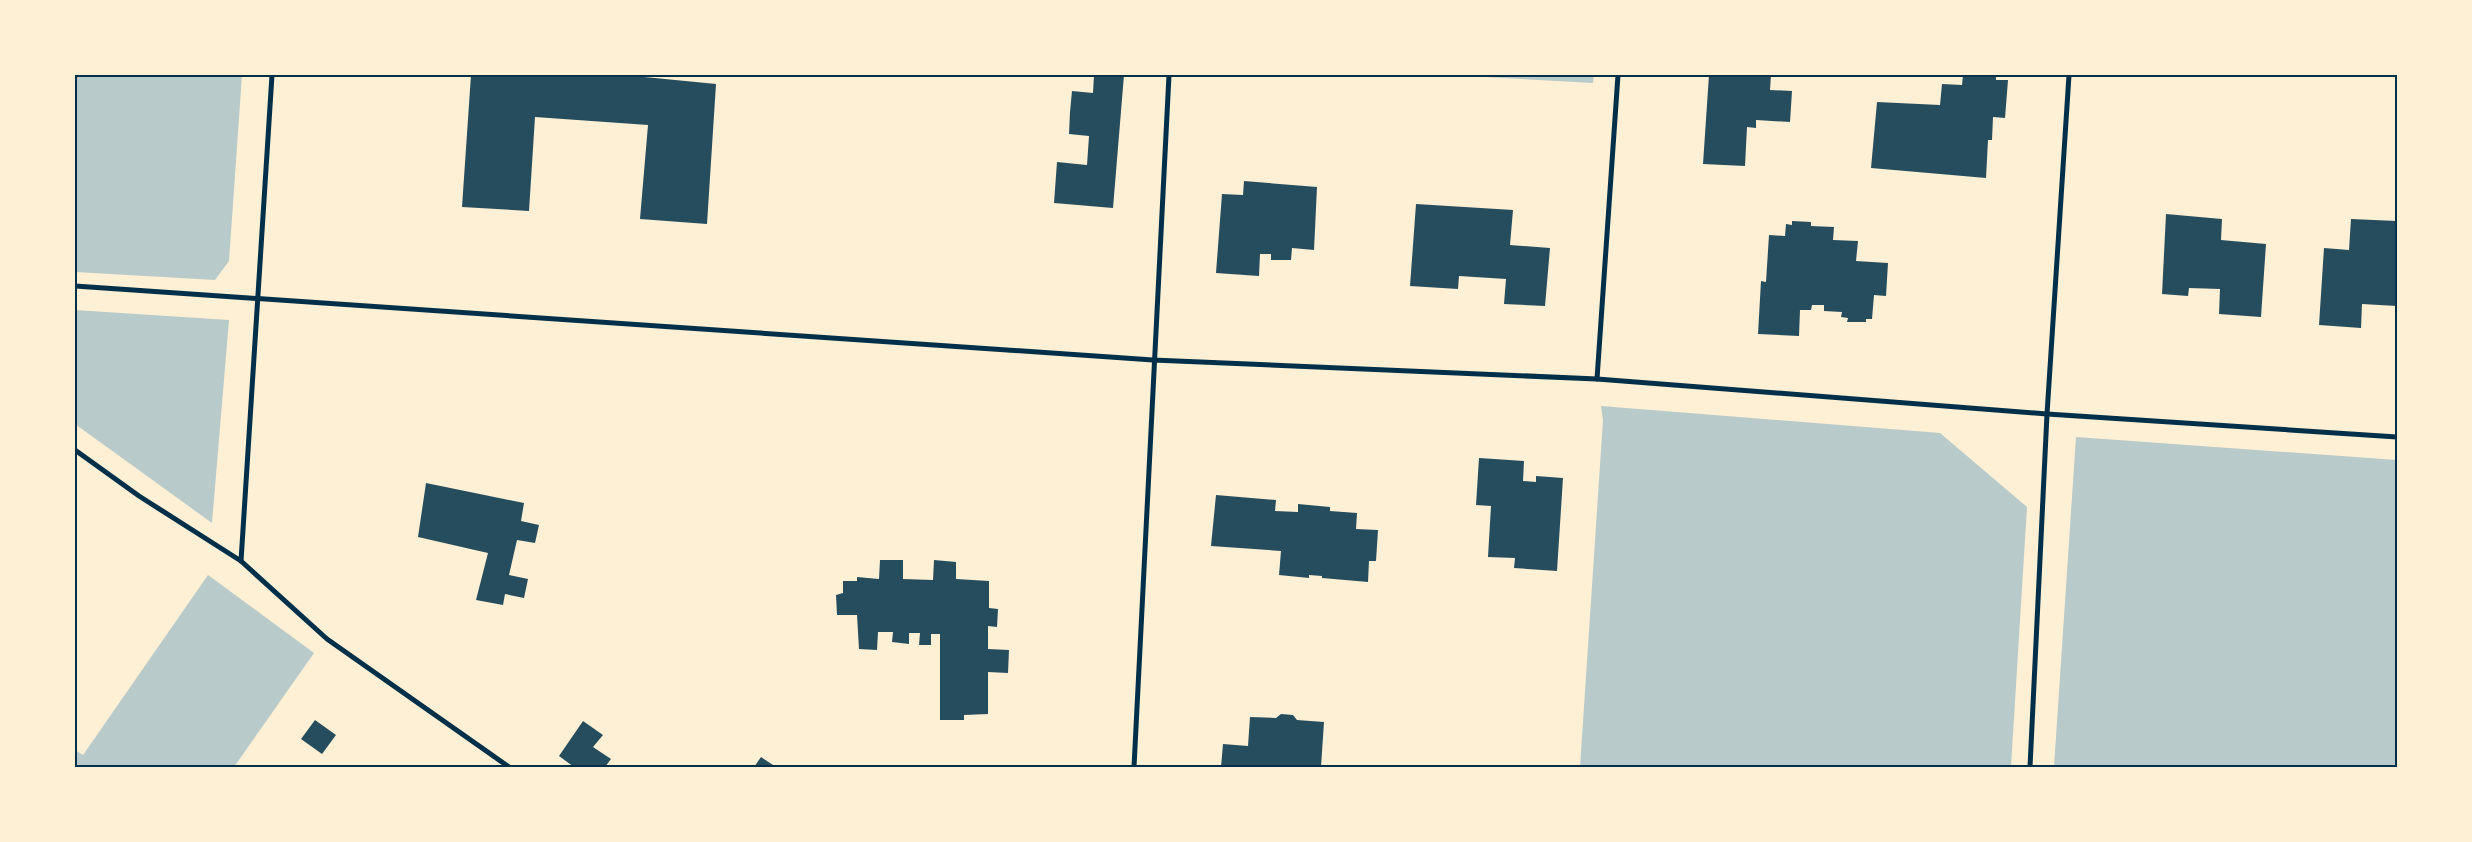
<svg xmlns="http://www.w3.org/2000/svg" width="2472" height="842" viewBox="0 0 2472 842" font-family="Figtree,sans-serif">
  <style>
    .green { fill: #b9caca }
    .building { fill: #264d5e }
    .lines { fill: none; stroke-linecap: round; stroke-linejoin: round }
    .minor { stroke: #003049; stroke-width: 5 }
    .neatline { fill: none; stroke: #003049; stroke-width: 2 }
  </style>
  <rect width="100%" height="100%" fill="#fdf0d5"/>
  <!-- green -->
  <g class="green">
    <path d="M75,75H242L229,261L215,280L75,272Z"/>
    <path d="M1450,75H1594L1593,83Z"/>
    <path d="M75,310L229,320L212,523L75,424Z"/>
    <path d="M1601,406L1940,433L2027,507L2011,767H1580L1603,420Z"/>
    <path d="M2076,437L2397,460V767H2054Z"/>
    <path d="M208,575L314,653L234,767H75V750L83,755Z"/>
  </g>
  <!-- building -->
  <g class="building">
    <path d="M471,75H624L716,84L707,224L640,219L648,125L535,117L529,211L462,207Z"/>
    <path d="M1094,75H1124L1113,208L1054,203L1057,162L1087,165L1089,136L1069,134L1070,112L1072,91L1093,93Z"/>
    <path d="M1709,75H1771L1770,90L1792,91L1790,122L1756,120V128L1747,127L1745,166L1703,164Z"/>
    <path d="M1963,75H1996V80H2008L2005,118L1993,117L1992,140H1988L1986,178L1871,168L1877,102L1940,105L1942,84L1962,85Z"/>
    <path d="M1244,181L1317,187L1314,250L1292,248L1291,260H1271V254H1260L1259,276L1216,273L1222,194L1243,195Z"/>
    <path d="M1416,204L1513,210L1510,245L1550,248L1545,306L1504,304L1506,279L1459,276L1458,289L1410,286Z"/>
    <path d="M2166,214L2222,219L2221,240L2266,244L2261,317L2219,314L2220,289L2189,288L2188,296L2162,294Z"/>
    <path d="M2351,219L2397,221V306L2362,304L2361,328L2319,325L2324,248L2349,250Z"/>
    <path d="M1792,221L1811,222V226L1834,227L1833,240L1858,241L1856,261L1888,263L1886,296L1874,295L1872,319H1866V322H1847L1848,318L1841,317L1842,312L1824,311V305H1812L1811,310H1800L1799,336L1758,334L1761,281L1766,282L1769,235L1785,236L1786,224L1792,225Z"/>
    <path d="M1479,458L1524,461L1523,481L1536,482V476L1563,478L1557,571L1514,568L1515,558L1488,557L1491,506L1476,505Z"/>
    <path d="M426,483L524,503L521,521L539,525L535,543L517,540L509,575L528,579L524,598L505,594L503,605L476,600L488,553L418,537Z"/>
    <path d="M1216,495L1276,500L1275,511L1298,512V504L1330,507V511L1357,513L1356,529L1378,530L1376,561H1369L1368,582L1322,578V576L1309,575V578L1279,575L1281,551L1211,546Z"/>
    <path d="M880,560H903V579L933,580L934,560L956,562V579L989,581V608L998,609L997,627L988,626V649L1009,650L1008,673L988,672V714L964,715V720H940V634H931V645H919L920,633H909V644L892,642L893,632H878L877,650L859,649L857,615H837L836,595L843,593V581H857V577L879,579Z"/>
    <path d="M1281,714L1293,715L1297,720L1324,722L1321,767H1221L1223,744L1248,746L1250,717L1276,718Z"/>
    <path d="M315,720L336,735L322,754L301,739Z"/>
    <path d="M583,721L603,735L593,747L611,759L605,767H574L559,756Z"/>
    <path d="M761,757L776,767H754Z"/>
  </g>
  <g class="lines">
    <!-- minor -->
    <g class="minor">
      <path d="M75,286L1153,360L1597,379L2047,414L2397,437"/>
      <path d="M1597,379L1618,75"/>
      <path d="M75,450L139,496L241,561L327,639L509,767"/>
      <path d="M241,561L272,75"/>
      <path d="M1134,767L1169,75"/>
      <path d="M2030,767L2047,414L2069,75"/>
    </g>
  </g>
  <!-- border -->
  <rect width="2472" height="842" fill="none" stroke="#fdf0d5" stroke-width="152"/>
  <rect x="76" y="76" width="2320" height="690" class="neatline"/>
</svg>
